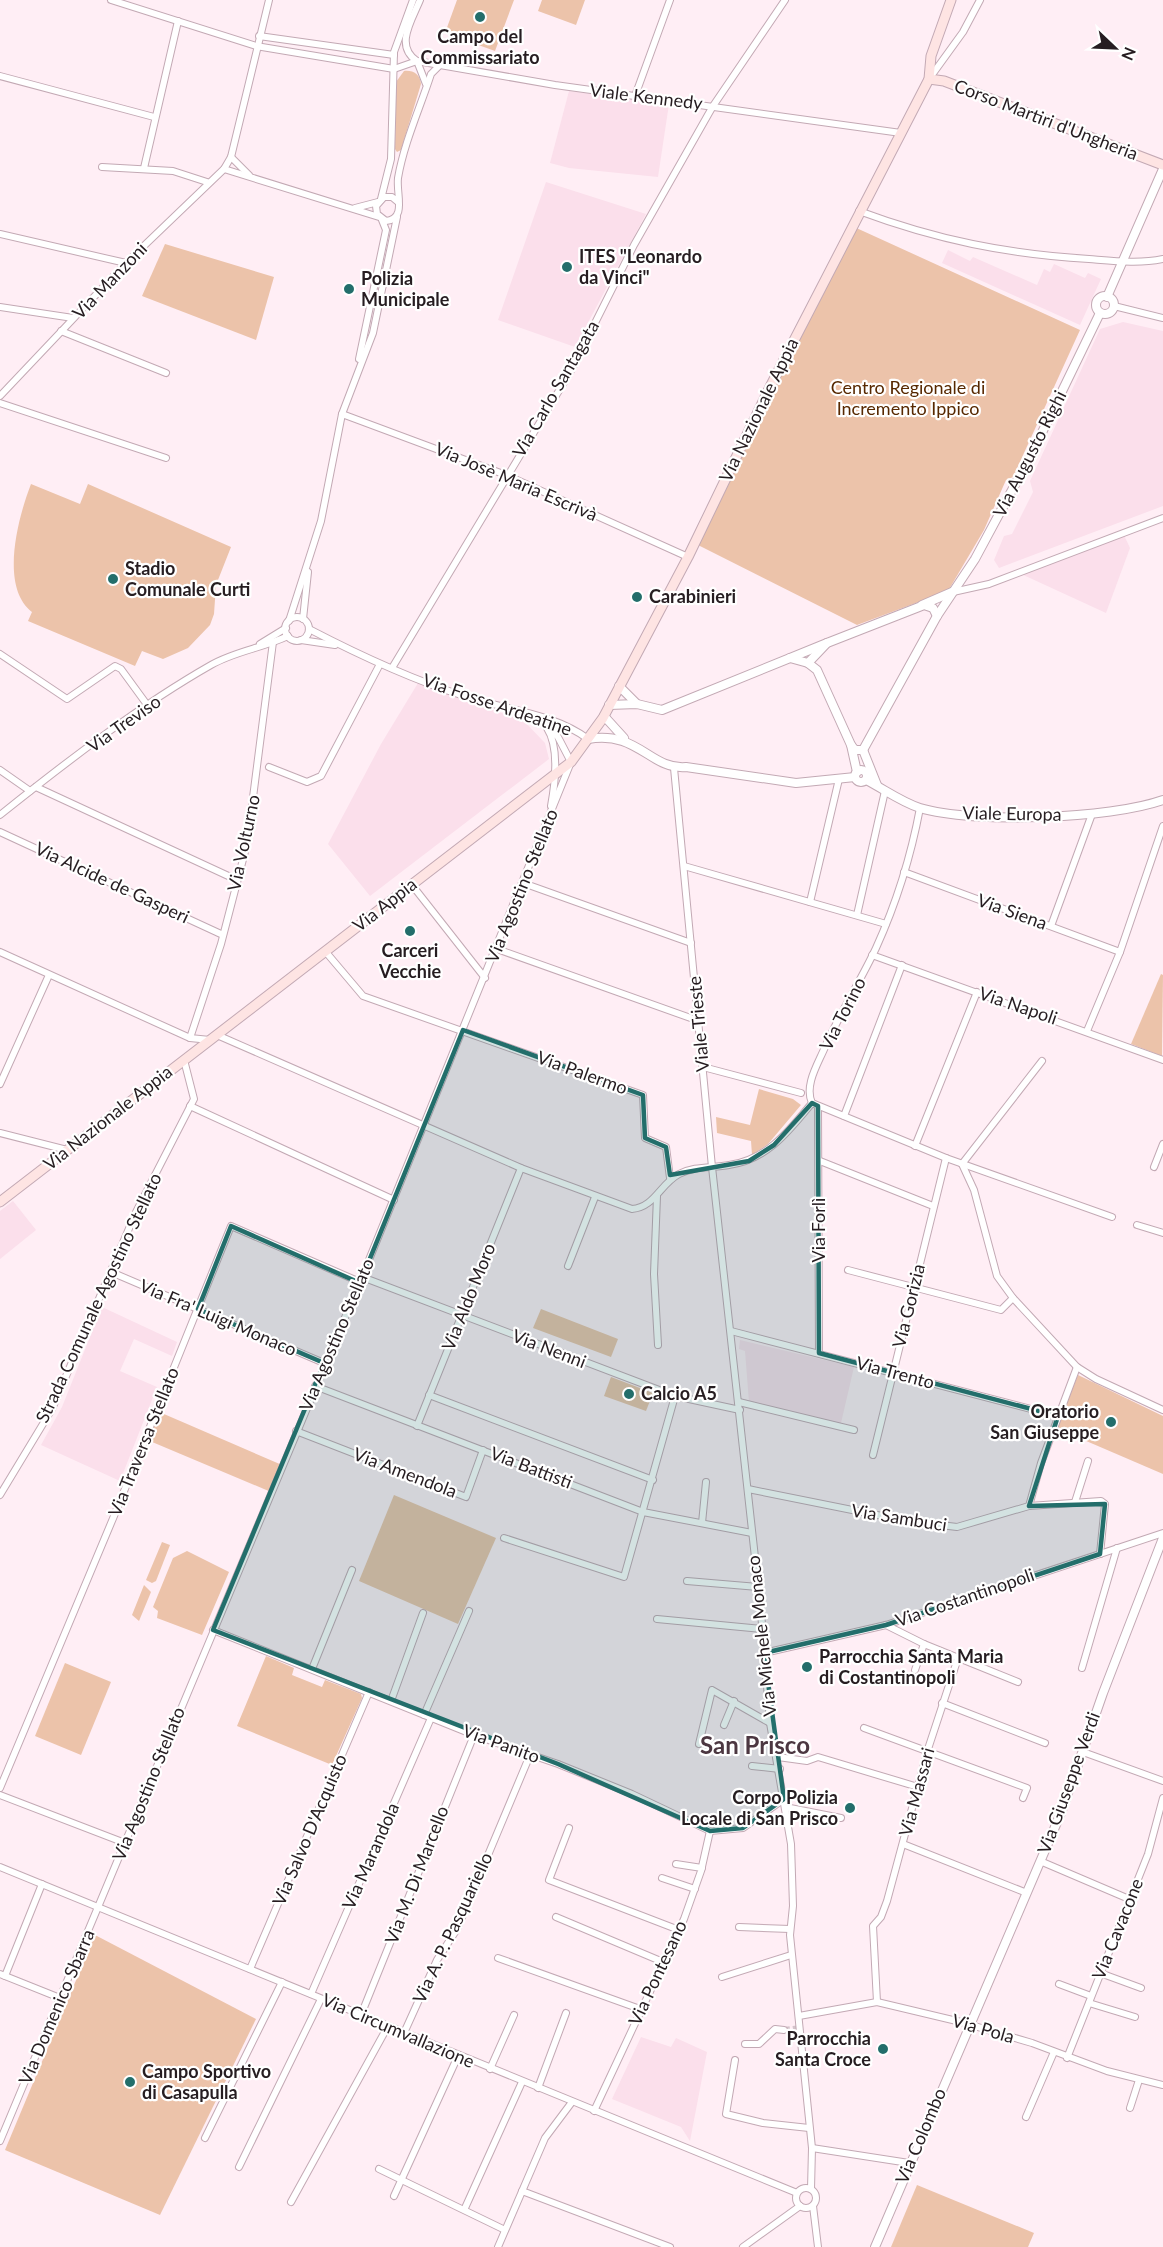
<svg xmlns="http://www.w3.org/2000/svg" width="1163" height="2247" viewBox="0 0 1163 2247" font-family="Lato,sans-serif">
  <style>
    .built { fill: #fbdfeb }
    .green { fill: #ecc3aa }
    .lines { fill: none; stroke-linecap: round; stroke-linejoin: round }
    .minor-tunnel { stroke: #d4c4cb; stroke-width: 6; stroke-dasharray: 6 3; stroke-linecap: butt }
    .minor-casing { stroke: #c3a9b4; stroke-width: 8 }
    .tertiary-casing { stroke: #c3a9b4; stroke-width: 10 }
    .secondary-casing { stroke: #c3a9b4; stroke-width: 11 }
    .minor { stroke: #fff; stroke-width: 6 }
    .tertiary { stroke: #fff; stroke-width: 8 }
    .secondary { stroke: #fee4e3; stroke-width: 9 }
    .marked { fill: #236e6b; fill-opacity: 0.2; stroke: #236e6b; stroke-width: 4.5; stroke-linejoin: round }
    .poi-dot { fill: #236e6b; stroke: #fff; stroke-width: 2 }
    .labels { text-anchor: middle; stroke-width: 4.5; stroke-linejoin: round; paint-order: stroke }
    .poi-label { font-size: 18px; font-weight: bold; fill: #261d21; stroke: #fff; text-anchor: start }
    .street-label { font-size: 18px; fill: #261d21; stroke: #fff }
    .park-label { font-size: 18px; fill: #572800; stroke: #fff }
    .district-label { font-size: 24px; font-weight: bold; fill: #4c3741; stroke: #fff }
  </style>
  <rect width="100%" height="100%" fill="#ffeef5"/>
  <!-- built -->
  <g class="built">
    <path d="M569,91L669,104L658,177L569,168L550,163Z"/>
    <path d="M546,182L646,214L575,347L498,320Z"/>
    <path d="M948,250L970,261L973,257L1037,285L1044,269L1050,272L1054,264L1085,278L1088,273L1101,279L1080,325L942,263Z"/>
    <path d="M1123,322L1163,331V506L999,568L994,560L1004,536L1012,534L1033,492L1030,481L1100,329Z"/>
    <path d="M1123,533L1130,548L1106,613L1019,573Z"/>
    <path d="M418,683L524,721L545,743L549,759L370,896L328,844L381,744Z"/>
    <path d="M13,1201L36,1230L0,1259V1211Z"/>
    <path d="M102,1307L177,1342L172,1356L134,1339L120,1371L157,1387L120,1481L41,1445L62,1407Z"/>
    <path d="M740,1340L854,1367L841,1423L749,1402L745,1351L739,1349Z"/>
    <path d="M641,2037L671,2047L676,2038L707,2052L690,2141L681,2127L612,2099Z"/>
  </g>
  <!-- green -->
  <g class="green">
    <path d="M457,0H514L495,51L445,33Z"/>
    <path d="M542,0H585L576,25L538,11Z"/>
    <path d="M404,71C413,70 420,74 421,84L401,150L397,152L395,149L396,82Z"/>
    <path d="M852,226L1080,330L1013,477L1006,480L984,530L948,591L857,625L694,543Z"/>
    <path d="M165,244L274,277L256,340L142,296Z"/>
    <path d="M31,484L80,504L88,484L231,547L216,585L214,614L210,625L188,648L163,659L142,651L135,666L28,621L32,612C0,588 17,520 31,484Z"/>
    <path d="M1161,974L1163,975L1162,1056L1131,1044Z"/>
    <path d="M759,1089L793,1099L801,1105L768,1144L752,1155L751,1141L717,1133L716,1117L750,1125Z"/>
    <path d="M541,1309L618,1339L611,1357L533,1328Z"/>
    <path d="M1078,1375L1163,1416V1474L1056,1428Z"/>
    <path d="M611,1377L653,1393L646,1411L604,1396Z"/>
    <path d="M157,1411L282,1465L271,1492L145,1439Z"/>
    <path d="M394,1495L496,1538L458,1624L359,1581Z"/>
    <path d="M162,1542L170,1545L156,1581L152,1583L146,1580Z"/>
    <path d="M187,1551L229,1572L202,1635L157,1618L158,1611L153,1607L173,1558Z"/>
    <path d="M144,1585L151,1592L139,1621L132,1615Z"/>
    <path d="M266,1656L294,1668L292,1675L322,1687L325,1680L361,1694L362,1698L332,1765L237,1726Z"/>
    <path d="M65,1663L111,1682L81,1755L35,1736Z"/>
    <path d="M95,1935L256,2019L160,2215L5,2150Z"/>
    <path d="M917,2185L1034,2233L1028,2247H891Z"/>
  </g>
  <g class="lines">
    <!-- minor-tunnel -->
    <path class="minor-tunnel" d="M784,2030L800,2028"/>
    <defs>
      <g id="minor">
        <path d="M111,0L256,46L394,69"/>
        <path d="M420,0C412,20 394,46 417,61L555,85L901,133"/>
        <path d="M259,36L394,55"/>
        <path d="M394,69L417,61L426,84"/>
        <path d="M0,76L154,117"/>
        <path d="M929,79L963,32L980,0"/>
        <path d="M635,96L670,0"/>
        <path d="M231,157L249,175"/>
        <path d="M102,167L173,171L207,182"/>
        <path d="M144,168L178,21"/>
        <path d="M224,169L379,217"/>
        <path d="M381,199L391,159L394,52L413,0"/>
        <path d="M398,202L392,197H384L376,206L377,214L386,221C407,219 396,194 398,178C404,143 420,108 431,74L440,65"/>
        <path d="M355,208L378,202"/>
        <path d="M859,211C937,240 1007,254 1089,259C1114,261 1139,264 1163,259"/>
        <path d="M0,234L126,263"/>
        <path d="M1114,306L1163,318"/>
        <path d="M0,307L73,318"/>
        <path d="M61,331L166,373"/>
        <path d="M359,359L386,230L382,220"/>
        <path d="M0,396L126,263L224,169L231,157L269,0"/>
        <path d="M0,403L166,458"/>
        <path d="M342,414L506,475L688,557"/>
        <path d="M953,592L989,584L1163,518"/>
        <circle cx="297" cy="629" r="12"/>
        <path d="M303,619L308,572"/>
        <path d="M289,621L321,521L342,414L373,333L397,217"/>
        <path d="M309,629C359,655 410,679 464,696C506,710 553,713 588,739"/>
        <path d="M301,640L335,645"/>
        <path d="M260,644L286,628"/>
        <path d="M0,654L67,699L115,666L121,669L148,706"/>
        <path d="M392,668L572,369L634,245L713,106L785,0"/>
        <path d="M547,728C560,748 555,784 551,806"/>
        <path d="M269,767L307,782L321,776L380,664"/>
        <path d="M674,768L712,1167L761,1612L770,1723L791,1844L793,1906L790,1935L812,2148L811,2189"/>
        <path d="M0,770L30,791"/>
        <path d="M36,787L237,880"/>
        <path d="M0,815C65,763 139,706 211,665C235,651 263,648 288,636"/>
        <path d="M0,832L223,935"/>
        <path d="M684,866L886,924"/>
        <path d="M904,872L1120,952"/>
        <path d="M523,883L691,943"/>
        <path d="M412,885L485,978"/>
        <path d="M810,902L839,779"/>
        <path d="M857,915L885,791"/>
        <path d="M1051,926L1092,814"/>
        <path d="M497,949L699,1021"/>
        <path d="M325,951L363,996L643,1095L645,1138L666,1147L670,1178"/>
        <path d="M0,952L190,1038L210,1040"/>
        <path d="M872,955L1163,1060"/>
        <path d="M1087,1031L1120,952L1163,826"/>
        <path d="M217,1035L521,1168L632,1209C655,1207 660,1184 679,1174C694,1166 712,1168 729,1165C767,1160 789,1131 812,1103"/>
        <path d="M190,1038L221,944L247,844L273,642"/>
        <path d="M703,1067L801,1093"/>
        <path d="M0,1084L49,975"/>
        <path d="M812,1103L946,1158L1112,1217"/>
        <path d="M812,1103C804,1085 818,1064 825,1047C840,1013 860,982 876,948C896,904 911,856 920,808"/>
        <path d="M190,1106L394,1200"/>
        <path d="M818,1106L819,1353"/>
        <path d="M844,1116L902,965"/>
        <path d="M0,1133L67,1150"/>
        <path d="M915,1146L977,992"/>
        <path d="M820,1161L933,1206"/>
        <path d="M962,1164L974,1190L997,1276L1013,1298L1077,1367L1096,1379L1163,1410"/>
        <path d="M962,1164L1042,1061"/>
        <path d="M1154,1167L1163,1144"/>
        <path d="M657,1196L654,1274L658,1345"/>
        <path d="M1137,1225L1163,1233"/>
        <path d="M568,1266L595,1197"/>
        <path d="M848,1270L1001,1310L1013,1298"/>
        <path d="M111,1272L324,1363"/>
        <path d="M362,1277L675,1396L740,1410"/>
        <path d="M731,1331L1058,1416"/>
        <path d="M315,1386L643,1512L752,1533"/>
        <path d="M429,1395L653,1480"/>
        <path d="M739,1402L854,1430"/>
        <path d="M417,1426L521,1168"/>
        <path d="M296,1431L466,1497L483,1450"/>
        <path d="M873,1455L946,1158"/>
        <path d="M748,1489L907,1521L957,1527L1029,1506L1101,1501L1105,1504L1100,1554"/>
        <path d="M0,1495L52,1409L136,1212L194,1099L184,1060"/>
        <path d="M1075,1502L1088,1461"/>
        <path d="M1029,1506L1041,1463L1077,1367"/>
        <path d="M702,1523L706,1482"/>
        <path d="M504,1538L624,1577L675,1396"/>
        <path d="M687,1581L758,1587"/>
        <path d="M657,1619L762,1629"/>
        <path d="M886,1625L924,1644L1018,1682"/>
        <path d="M213,1630L474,1735L558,1764L632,1794L710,1831L743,1828L784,1799"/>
        <path d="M764,1653L886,1625L1163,1533"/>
        <path d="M1082,1668L1117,1548"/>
        <path d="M312,1669L352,1570"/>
        <path d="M915,1670L924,1644"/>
        <path d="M391,1701L423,1613"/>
        <path d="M942,1703L1045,1743"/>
        <path d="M424,1715L469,1611"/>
        <path d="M724,1725L734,1701"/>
        <path d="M864,1728L1027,1788L1023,1798"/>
        <path d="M699,1744L712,1690L770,1723"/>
        <path d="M1083,1752L1163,1781"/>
        <path d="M778,1757L807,1761L818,1757L918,1787"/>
        <path d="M752,1766L780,1769"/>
        <path d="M0,1788L114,1516L231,1226L360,1282"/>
        <path d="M0,1795L125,1843"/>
        <path d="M785,1807L841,1818"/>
        <path d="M569,1828L549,1880L679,1930"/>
        <path d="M903,1844L1027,1893"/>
        <path d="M1040,1861L1129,1899"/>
        <path d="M676,1864L702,1868"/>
        <path d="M0,1867L797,2193"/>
        <path d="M662,1878L695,1889"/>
        <path d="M556,1917L663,1962"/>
        <path d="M739,1927L790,1929"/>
        <path d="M498,1958L640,2009"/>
        <path d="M250,1969L369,1692"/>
        <path d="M1100,1973L1141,1988"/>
        <path d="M0,1974L60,1998"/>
        <path d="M5,1976L42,1884"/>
        <path d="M722,1977L791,1955"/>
        <path d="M1059,1984L1091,1996"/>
        <path d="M311,1994L431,1718"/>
        <path d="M877,2002L873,1926L881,1917L887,1901L928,1749L958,1658"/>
        <path d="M1089,2003L1135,2017"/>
        <path d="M361,2015L474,1735"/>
        <path d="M799,2016L877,2002L961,2022L1032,2043L1107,2071L1163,2085"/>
        <path d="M404,2033L437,1960L457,1929L530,1755"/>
        <path d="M745,2044H759L775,2029L784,2030"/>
        <path d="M1067,2058L1148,1854L1163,1798"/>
        <path d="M735,2060L726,2114L763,2123L809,2128"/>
        <path d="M490,2069L514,2015"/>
        <path d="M538,2088L566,2013"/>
        <path d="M1130,2108L1139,2080"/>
        <path d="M594,2111L684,1919L701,1871L710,1831"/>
        <path d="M1026,2117L1054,2052"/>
        <path d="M205,2138L282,1982"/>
        <path d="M0,2141L362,1277L571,762L558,737L533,715"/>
        <path d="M812,2148L909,2163"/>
        <path d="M239,2167L321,1999"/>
        <path d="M379,2169L505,2230"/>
        <circle cx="806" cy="2198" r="10"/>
        <path d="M522,2191L670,2247"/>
        <path d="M394,2196L458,2056"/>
        <path d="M291,2202L388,2026"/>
        <path d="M813,2206L818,2247"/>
        <path d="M465,2208L522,2082"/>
        <path d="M498,2247L545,2138L572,2102"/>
        <path d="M743,2247L800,2206"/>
      </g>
      <g id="tertiary">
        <circle cx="1105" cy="305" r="9"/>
        <path d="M1107,297L1163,169"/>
        <path d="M922,605L952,592"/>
        <path d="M790,658L808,663L817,670L851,745L857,772"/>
        <path d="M808,663L827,643L919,607L924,605L933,608L937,616"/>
        <path d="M619,686L637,704"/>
        <path d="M609,705L637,704L662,710L827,643"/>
        <path d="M604,716L624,738"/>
        <path d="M588,739C638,730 650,770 686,767L796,783L855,777"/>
        <path d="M851,745L855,750H863L937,616L975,559L1033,451L1100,313"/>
        <path d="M863,750L877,785"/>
        <circle cx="861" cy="776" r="6"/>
        <path d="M866,780C884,789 901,802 920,808C973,824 1110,819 1163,800"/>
        <path d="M875,2247L1061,1813L1103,1693L1163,1538"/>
      </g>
      <g id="secondary">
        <path d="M929,79L944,81L1163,165"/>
        <path d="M0,1202L571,762L603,718L688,557L771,385L929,79L931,56L951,0"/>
      </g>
    </defs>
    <!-- minor casing -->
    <use href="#minor" class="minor-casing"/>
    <!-- tertiary casing -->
    <use href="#tertiary" class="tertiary-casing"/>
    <!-- secondary casing -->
    <use href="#secondary" class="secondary-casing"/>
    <!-- minor -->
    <use href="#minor" class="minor"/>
    <!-- tertiary -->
    <use href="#tertiary" class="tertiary"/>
    <!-- secondary -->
    <use href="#secondary" class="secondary"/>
  </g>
  <!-- marked area -->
  <path class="marked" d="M463,1030L643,1095L645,1138L666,1147L670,1175L749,1161L774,1145L812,1103L818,1106L819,1353L1058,1416L1029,1506L1105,1504L1100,1554L886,1625L764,1653L784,1799L743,1828L710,1831L558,1764L213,1630L324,1363L198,1309L231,1226L360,1283Z"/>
  <!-- markers -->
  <g class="poi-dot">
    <circle cx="480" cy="17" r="6"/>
    <circle cx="567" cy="267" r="6"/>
    <circle cx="349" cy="289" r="6"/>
    <circle cx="113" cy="579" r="6"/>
    <circle cx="637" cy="597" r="6"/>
    <circle cx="410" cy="931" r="6"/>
    <circle cx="629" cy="1394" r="6"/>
    <circle cx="1111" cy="1422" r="6"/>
    <circle cx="807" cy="1667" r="6"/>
    <circle cx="850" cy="1808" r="6"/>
    <circle cx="883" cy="2049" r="6"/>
    <circle cx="130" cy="2082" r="6"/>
  </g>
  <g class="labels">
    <!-- poi labels -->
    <g class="poi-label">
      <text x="480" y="43" text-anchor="middle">Campo del<tspan x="480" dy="21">Commissariato</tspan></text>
      <text x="579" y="263">ITES "Leonardo<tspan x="579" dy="21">da Vinci"</tspan></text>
      <text x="361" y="285">Polizia<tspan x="361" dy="21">Municipale</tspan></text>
      <text x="125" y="575">Stadio<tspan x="125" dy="21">Comunale Curti</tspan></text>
      <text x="649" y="603">Carabinieri</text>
      <text x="410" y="957" text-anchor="middle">Carceri<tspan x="410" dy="21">Vecchie</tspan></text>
      <text x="641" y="1400">Calcio A5</text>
      <text x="1099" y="1418" text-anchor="end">Oratorio<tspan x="1099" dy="21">San Giuseppe</tspan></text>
      <text x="819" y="1663">Parrocchia Santa Maria<tspan x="819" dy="21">di Costantinopoli</tspan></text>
      <text x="838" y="1804" text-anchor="end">Corpo Polizia<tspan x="838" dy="21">Locale di San Prisco</tspan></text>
      <text x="871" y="2045" text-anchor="end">Parrocchia<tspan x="871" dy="21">Santa Croce</tspan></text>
      <text x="142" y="2078">Campo Sportivo<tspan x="142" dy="21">di Casapulla</tspan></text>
    </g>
    <!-- street labels -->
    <g class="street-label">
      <text transform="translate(646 97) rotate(7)" y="6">Viale Kennedy</text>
      <text transform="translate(1046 120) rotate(21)" y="6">Corso Martiri d'Ungheria</text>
      <text transform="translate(110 281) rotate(-46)" y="6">Via Manzoni</text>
      <text transform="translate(556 389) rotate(-60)" y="6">Via Carlo Santagata</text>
      <text transform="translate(759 410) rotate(-64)" y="6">Via Nazionale Appia</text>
      <text transform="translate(1030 454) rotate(-63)" y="6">Via Augusto Righi</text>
      <text transform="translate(516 482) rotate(23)" y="6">Via Josè Maria Escrivà</text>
      <text transform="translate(497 705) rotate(19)" y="6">Via Fosse Ardeatine</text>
      <text transform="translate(124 724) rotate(-35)" y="6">Via Treviso</text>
      <text transform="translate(1012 814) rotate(1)" y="6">Viale Europa</text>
      <text transform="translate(244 843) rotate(-78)" y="6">Via Volturno</text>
      <text transform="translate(112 883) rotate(25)" y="6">Via Alcide de Gasperi</text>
      <text transform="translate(522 886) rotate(-68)" y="6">Via Agostino Stellato</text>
      <text transform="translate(385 905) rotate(-38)" y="6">Via Appia</text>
      <text transform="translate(1012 912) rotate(20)" y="6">Via Siena</text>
      <text transform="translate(1018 1006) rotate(19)" y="6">Via Napoli</text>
      <text transform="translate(843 1014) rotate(-63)" y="6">Via Torino</text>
      <text transform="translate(699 1024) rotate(-95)" y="6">Viale Trieste</text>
      <text transform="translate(582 1073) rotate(20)" y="6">Via Palermo</text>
      <text transform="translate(108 1118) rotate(-38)" y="6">Via Nazionale Appia</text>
      <text transform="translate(819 1230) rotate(-90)" y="6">Via Forlì</text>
      <text transform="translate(469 1297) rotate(-68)" y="6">Via Aldo Moro</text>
      <text transform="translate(99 1298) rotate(-65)" y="6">Strada Comunale Agostino Stellato</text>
      <text transform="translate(909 1306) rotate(-76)" y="6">Via Gorizia</text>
      <text transform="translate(218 1318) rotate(23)" y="6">Via Fra' Luigi Monaco</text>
      <text transform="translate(337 1335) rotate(-67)" y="6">Via Agostino Stellato</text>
      <text transform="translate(549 1349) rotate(21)" y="6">Via Nenni</text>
      <text transform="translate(895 1373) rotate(15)" y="6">Via Trento</text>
      <text transform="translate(144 1442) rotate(-68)" y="6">Via Traversa Stellato</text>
      <text transform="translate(531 1468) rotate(21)" y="6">Via Battisti</text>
      <text transform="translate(405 1473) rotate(21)" y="6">Via Amendola</text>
      <text transform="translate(899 1518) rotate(9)" y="6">Via Sambuci</text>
      <text transform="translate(965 1598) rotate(-19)" y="6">Via Costantinopoli</text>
      <text transform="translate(762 1636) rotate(-96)" y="6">Via Michele Monaco</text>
      <text transform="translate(501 1744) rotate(20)" y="6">Via Panito</text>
      <text transform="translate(1069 1783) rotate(-70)" y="6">Via Giuseppe Verdi</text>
      <text transform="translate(149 1784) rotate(-68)" y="6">Via Agostino Stellato</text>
      <text transform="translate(917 1792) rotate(-75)" y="6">Via Massari</text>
      <text transform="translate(310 1830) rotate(-67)" y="6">Via Salvo D'Acquisto</text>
      <text transform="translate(371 1856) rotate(-66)" y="6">Via Marandola</text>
      <text transform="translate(417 1875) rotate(-69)" y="6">Via M. Di Marcello</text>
      <text transform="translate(453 1928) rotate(-65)" y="6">Via A. P. Pasquariello</text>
      <text transform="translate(1118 1929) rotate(-68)" y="6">Via Cavacone</text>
      <text transform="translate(658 1973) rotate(-65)" y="6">Via Pontesano</text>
      <text transform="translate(57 2007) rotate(-67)" y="6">Via Domenico Sbarra</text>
      <text transform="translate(983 2029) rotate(16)" y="6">Via Pola</text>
      <text transform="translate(398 2031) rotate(23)" y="6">Via Circumvallazione</text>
      <text transform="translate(921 2136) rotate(-67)" y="6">Via Colombo</text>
    </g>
    <!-- park labels -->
    <g class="park-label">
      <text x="908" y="394">Centro Regionale di<tspan x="908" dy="21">Incremento Ippico</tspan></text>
    </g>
    <!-- district labels -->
    <g class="district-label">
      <text x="755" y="1754">San Prisco</text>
    </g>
  </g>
  <!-- north arrow -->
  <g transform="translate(1115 48) rotate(113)" stroke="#ffffff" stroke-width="4.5" paint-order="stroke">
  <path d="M0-4.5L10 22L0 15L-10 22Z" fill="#261d21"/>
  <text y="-9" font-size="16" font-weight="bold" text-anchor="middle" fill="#261d21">N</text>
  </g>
</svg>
